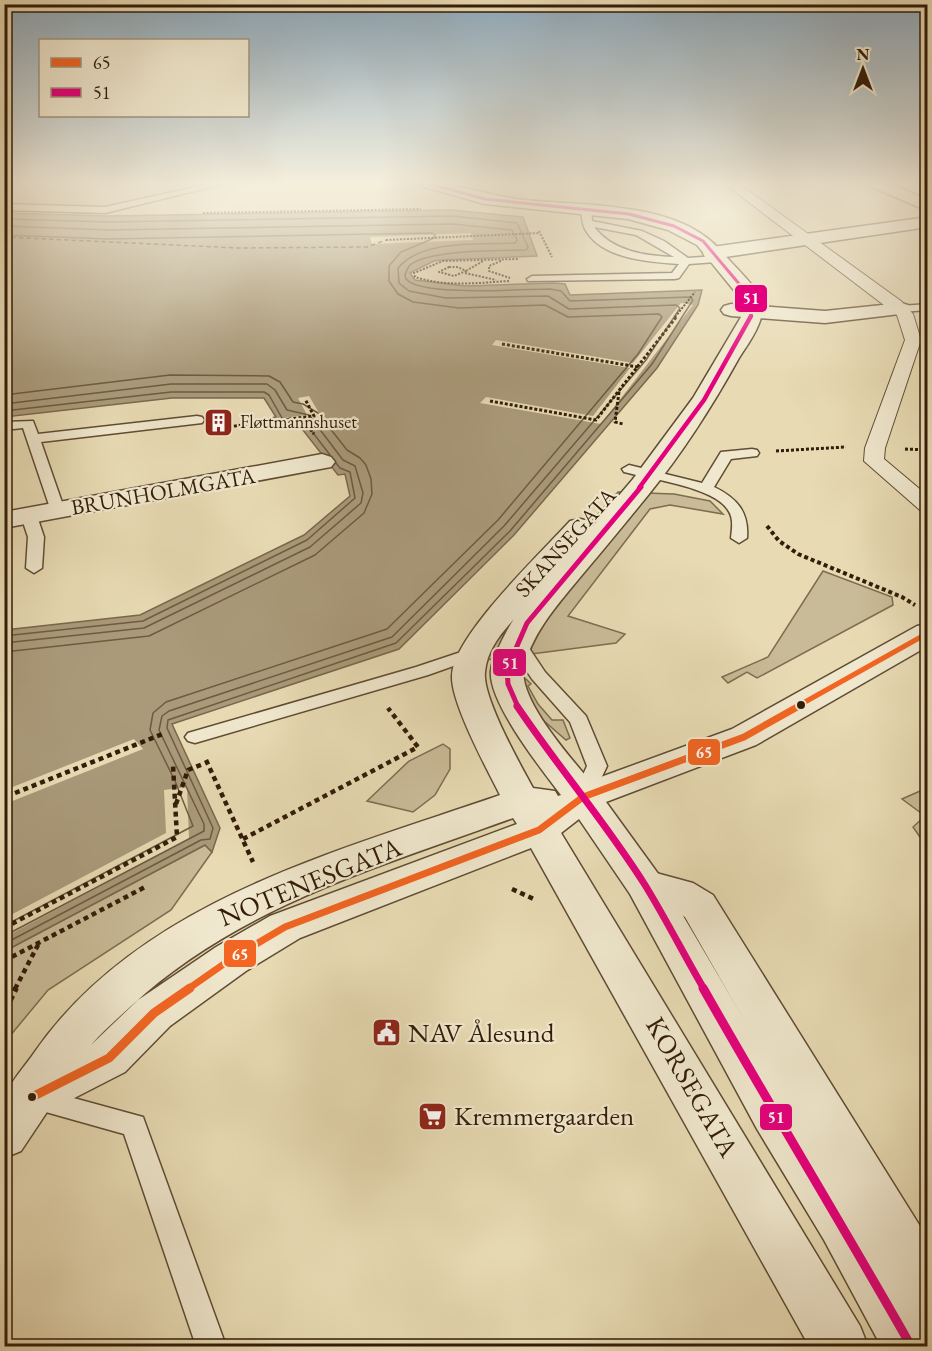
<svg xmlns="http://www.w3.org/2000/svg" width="932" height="1351" viewBox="0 0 932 1351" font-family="'EB Garamond',serif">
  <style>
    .green { fill: #c9bb97; stroke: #7e6c50; stroke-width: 1.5 }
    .water { fill: #aa9a7a; stroke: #7a684c; stroke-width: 1.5 }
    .pier { fill: #e8dbb4 }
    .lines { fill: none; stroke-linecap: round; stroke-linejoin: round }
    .shore { stroke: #6e5b41; stroke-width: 1.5 }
    .ferry { stroke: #5d4830; stroke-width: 1.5; stroke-dasharray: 4.5 3; stroke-linecap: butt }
    .service-casing { stroke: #604c33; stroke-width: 3 }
    .pedestrian-casing { stroke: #604c33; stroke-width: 2 }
    .minor-casing { stroke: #604c33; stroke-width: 3 }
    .tertiary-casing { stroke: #604c33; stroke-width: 3 }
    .path-far4 { stroke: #331c08; stroke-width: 2; stroke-dasharray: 2 1.5; stroke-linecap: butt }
    .path-far3 { stroke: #331c08; stroke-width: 3; stroke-dasharray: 3 2; stroke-linecap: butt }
    .path-far2 { stroke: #331c08; stroke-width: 4; stroke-dasharray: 4 3; stroke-linecap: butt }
    .path-far1 { stroke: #331c08; stroke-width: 4.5; stroke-dasharray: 5 4; stroke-linecap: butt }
    .path { stroke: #331c08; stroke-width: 6; stroke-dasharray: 7 4.5; stroke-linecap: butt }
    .service { fill: #f0e8ce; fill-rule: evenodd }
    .pedestrian { fill: #f0e8ce; fill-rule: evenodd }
    .minor { fill: #f0e8ce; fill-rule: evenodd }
    .tertiary { fill: #f0e8ce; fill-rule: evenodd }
    .bus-1-far2-casing { stroke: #f0e8ce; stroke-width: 9 }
    .bus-1-far1-casing { stroke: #f0e8ce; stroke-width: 11 }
    .bus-1-casing { stroke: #f0e8ce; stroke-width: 14 }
    .bus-2-far4-casing { stroke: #f0e8ce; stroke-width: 5 }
    .bus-2-far3-casing { stroke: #f0e8ce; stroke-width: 8 }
    .bus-2-far2-casing { stroke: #f0e8ce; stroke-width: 9 }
    .bus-2-far1-casing { stroke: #f0e8ce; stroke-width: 11 }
    .bus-2-casing { stroke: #f0e8ce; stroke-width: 14 }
    .bus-1-far2 { stroke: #f26522; stroke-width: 5 }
    .bus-1-far1 { stroke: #f26522; stroke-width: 7 }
    .bus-1 { stroke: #f26522; stroke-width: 9 }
    .bus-2-far4 { stroke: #e5007d; stroke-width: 3 }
    .bus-2-far3 { stroke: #e5007d; stroke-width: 4.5 }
    .bus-2-far2 { stroke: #e5007d; stroke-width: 5 }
    .bus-2-far1 { stroke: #e5007d; stroke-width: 7 }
    .bus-2 { stroke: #e5007d; stroke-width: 9 }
    .bus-dot { fill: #331c08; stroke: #f0e8ce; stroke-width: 2 }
    .labels { text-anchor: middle; stroke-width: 4.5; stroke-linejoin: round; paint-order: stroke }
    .far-poi-label { font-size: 18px; fill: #331c08; stroke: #f0e8ce; text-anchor: start }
    .street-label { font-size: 22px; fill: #331c08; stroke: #f0e8ce }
    .near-street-label { font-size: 27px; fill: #331c08; stroke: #f0e8ce }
    .near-poi-label { font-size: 27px; fill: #331c08; stroke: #f0e8ce; text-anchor: start }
    .line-badge { stroke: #f0e8ce; stroke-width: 2 }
    .badge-label { font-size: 16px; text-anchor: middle; font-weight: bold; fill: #fff }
  </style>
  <rect width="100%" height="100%" fill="#e8dbb4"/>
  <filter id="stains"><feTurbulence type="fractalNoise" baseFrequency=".00333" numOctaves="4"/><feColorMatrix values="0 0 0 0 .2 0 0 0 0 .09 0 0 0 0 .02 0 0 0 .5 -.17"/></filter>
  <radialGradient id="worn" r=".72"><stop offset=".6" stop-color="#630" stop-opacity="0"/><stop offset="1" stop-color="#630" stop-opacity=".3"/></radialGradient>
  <!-- green -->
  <g class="green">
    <path d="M618,492L674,494L710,501L723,514L670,505L650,509L568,616L625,634L616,643L478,661L502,619Z"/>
    <path d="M823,571L892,597L893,605L757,678L747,672L728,683L722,677L768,657Z"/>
    <path d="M526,679L531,684L528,686L538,704L552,720H563L570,738L566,740L536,714L521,680Z"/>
    <path d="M443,744L450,749V769L435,795L413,812L367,801L409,761Z"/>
    <path d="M927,788V847L913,827L925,816L902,799Z"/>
    <path d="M205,845L212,852L171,910L48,990L5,1042V951Z"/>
  </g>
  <!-- water -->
  <path class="water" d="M452,210L523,217L537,256L443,260L434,261L410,273L415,280L465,286L554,283L565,284L570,295L702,290L698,305L657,368L514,535L399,649L172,724L220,828L212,852L205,845L5,951V630L140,615L304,535L350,496L345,474L338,475L299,425L266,427L261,420L276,417L264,398H172L5,417V213L107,216Z"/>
  <!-- pier -->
  <g class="pier">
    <path d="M471,233L473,240L372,244L370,237Z"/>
    <path d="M681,303L693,305L601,424L480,403L486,397L593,416L630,368L492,345L496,340L633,363Z"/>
    <path d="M309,396L322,418L285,423L283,418L307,415L298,398Z"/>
    <path d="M134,739L143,749L10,802L5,794V790Z"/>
    <path d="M187,787L189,839L5,937V918L166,833L164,790Z"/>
  </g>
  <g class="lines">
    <!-- shore -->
    <g class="shore">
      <path d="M4,219L108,222L452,216L517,223L528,247L526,250C502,251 426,249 409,266C407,269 406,272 405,275L406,279C421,297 524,289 550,289L561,291L570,301L690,297L693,300L652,364L510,531L396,643L168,720L167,728L213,828L210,839L201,840L4,944"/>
      <path d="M4,226L108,230L452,224L512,230L517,240L515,243C480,245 422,239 398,268L399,283L409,291L446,298L548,296L569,309L676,305L680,308L646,360L504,526L392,637L169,711L162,716L159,730L204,824V831L4,936"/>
      <path d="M4,235L108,239L432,233L435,235L434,238L401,252L389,266V281L398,294L413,302L459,308L545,305L568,317L659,314L662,317L638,354L498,520L387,629L166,702L153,713L150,730L175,781L193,826L4,926"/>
      <path d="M4,395L170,375L269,376L280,382L293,402L303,404L318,413L347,450L360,458L366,465L371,479L372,494L364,513L315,555L149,636L4,652"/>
      <path d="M4,404L171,384H267L275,390L287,410L309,415L343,460L355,466L363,493L361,503L310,547L144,628L4,643"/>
      <path d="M4,411L171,392H264L269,395L282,418L304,421L330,455"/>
      <path d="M4,636L143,621L307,540L355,498L350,472L340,468L336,463"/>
    </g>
    <!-- ferry -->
    <path class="ferry" d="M4,237L238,248L367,247L386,240"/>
    <defs>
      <g id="service">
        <path d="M209,184H223L105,213L4,210V204L105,207Z"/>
        <path d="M586,207L591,210L592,221L642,231L664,241L688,258L716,256L721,259L716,262L689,264L679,278L675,279L528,281L527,279L532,276L672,273L679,264C649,262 601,259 585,229C582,223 582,216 581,210ZM594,227L636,235L674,257C645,256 612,251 594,227Z"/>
        <path d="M928,304V310L901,312L895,309L901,306Z"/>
        <path d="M197,416L202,417L204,420L202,423L41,442L65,511L58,515L51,511L23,428L4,430V422L33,421L38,434Z"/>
        <path d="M752,449L757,450L759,453L757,456L731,459L714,487C737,498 749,512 747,538L739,543L731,538C732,529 734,518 728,510C714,487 650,479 624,472L622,469L629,465L702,483L721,452Z"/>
        <path d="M29,511L37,516L44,537L42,568L34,573L26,568L28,537L21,516Z"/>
        <path d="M517,638L523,639L545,672L586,716L607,766L590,802L583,804L576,802L573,797L587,766L570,722L532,679L508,643L511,639Z"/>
        <path d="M473,648L479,649L482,653L479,657L428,675L195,743L188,741L185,737L188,733L416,667Z"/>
        <path d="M37,1088L143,1117L226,1346H196L124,1134L28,1107L24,1099L28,1091Z"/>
      </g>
      <path id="pedestrian" d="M725,184H739L901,301L913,314L921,340L885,448L884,459L928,496V513L921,511L864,461L865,448L905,340L897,315Z"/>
      <g id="minor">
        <path d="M928,217V227L712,259L705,257L703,253L705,249L712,247Z"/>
        <path d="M901,303L908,305L911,309L908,313L825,323L731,316L724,314L721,310L724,306L731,304L825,311Z"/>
        <path d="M322,454L331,457L335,462L331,467L4,528V512Z"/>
        <path d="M645,870L693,883L713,895L928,1239V1317L909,1309L685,917L666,905L631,895L625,885L631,875Z"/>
      </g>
      <g id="tertiary">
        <path d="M422,184C454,182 484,194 516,199C577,207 676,199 720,250C729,261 755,285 760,297C769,317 749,342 739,358C713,405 683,452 649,494C627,521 605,548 582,575C559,603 533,631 524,667C517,698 571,758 590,781L732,729L917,626L928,624V646L756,745L606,802L659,875L791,1099L860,1206L928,1320V1346H881L824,1240L757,1129L630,894L579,819L561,833L860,1326L868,1346H809L531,848L300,938L246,971L170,1026L125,1072L47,1112L21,1151L4,1158C4,1145 1,1103 6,1094C12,1080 25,1066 34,1053C139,901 336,852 500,795C487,769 451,703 452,676C452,637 542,552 570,521L580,519L590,521L593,526L633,479L693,398L741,317V299L697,245L668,230L628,219L485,204L424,187ZM514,619C507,629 492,659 491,670C487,701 542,770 561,795L558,796L555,791L533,788C520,764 482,697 485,672C487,650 500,635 514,619ZM513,818L517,824L270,916L216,947L138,1000L91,1045C103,1031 117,1019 130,1007C238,907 378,867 513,818Z"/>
        <path d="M870,184H891L928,200V211L872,187Z"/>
      </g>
    </defs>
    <!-- service casing -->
    <use href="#service" class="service-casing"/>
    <!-- pedestrian casing -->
    <use href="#pedestrian" class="pedestrian-casing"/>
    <!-- minor casing -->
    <use href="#minor" class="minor-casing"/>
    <!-- tertiary casing -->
    <use href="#tertiary" class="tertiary-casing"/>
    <!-- path-far4 -->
    <g class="path-far4">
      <path d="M203,213L421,209"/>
      <path d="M539,231L552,257"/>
      <path d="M386,240L540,233"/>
      <path d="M501,261L489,266V271L510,278"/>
      <path d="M449,267H458L466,271L454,276L439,272Z"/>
      <path d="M466,271L483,261"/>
      <path d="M465,273L496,280"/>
      <path d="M509,281C477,283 446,287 415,277L414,273L443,261L518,259"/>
      <path d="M675,317L695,292"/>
    </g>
    <!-- path-far3 -->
    <g class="path-far3">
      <path d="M502,344L638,367"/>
      <path d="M619,392L615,422L623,424"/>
      <path d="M490,401L596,420L677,316"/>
      <path d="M307,425L314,434"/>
      <path d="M219,428L314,416L305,399"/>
      <path d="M905,449L928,450"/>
      <path d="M776,451L846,447"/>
    </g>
    <!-- path-far2 -->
    <path class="path-far2" d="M767,526L779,541L798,554L902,597L915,605"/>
    <!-- path-far1 -->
    <g class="path-far1">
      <path d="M206,760L253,862"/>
      <path d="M15,793L165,733"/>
      <path d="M176,804L188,770L203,764"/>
      <path d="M243,839L418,747L388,708"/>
      <path d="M512,889L536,900"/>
      <path d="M4,928L177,837L173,765"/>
      <path d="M4,961L147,886"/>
      <path d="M15,989L39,943"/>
    </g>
    <!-- path -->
    <path class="path" d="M4,1012L16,988"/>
    <!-- service -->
    <use href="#service" class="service"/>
    <!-- pedestrian -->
    <use href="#pedestrian" class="pedestrian"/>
    <!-- minor -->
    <use href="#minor" class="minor"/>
    <!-- tertiary -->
    <use href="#tertiary" class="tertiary"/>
    <defs>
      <path id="bus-1-far2" d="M796,707L928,633"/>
      <path id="bus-1-far1" d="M188,989L231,959L285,927L539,830L583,797L744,737L799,706"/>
      <path id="bus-1" d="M32,1097L109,1058L154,1013L190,988"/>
      <path id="bus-2-far4" d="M430,184L485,199L629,214L674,226L703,241L751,298V317"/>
      <path id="bus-2-far3" d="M639,488L704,400L751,316"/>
      <path id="bus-2-far2" d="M518,707L508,684L507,669L527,623L641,487"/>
      <path id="bus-2-far1" d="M517,706C558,767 606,823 645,885C666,919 684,955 704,989"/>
      <path id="bus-2" d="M703,988C771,1108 843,1226 911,1346"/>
    </defs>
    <!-- bus-1-far2 casing -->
    <use href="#bus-1-far2" class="bus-1-far2-casing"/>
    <!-- bus-1-far1 casing -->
    <use href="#bus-1-far1" class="bus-1-far1-casing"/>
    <!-- bus-1 casing -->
    <use href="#bus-1" class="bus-1-casing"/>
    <!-- bus-2-far4 casing -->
    <use href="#bus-2-far4" class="bus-2-far4-casing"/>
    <!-- bus-2-far3 casing -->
    <use href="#bus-2-far3" class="bus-2-far3-casing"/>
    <!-- bus-2-far2 casing -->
    <use href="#bus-2-far2" class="bus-2-far2-casing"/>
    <!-- bus-2-far1 casing -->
    <use href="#bus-2-far1" class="bus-2-far1-casing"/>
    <!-- bus-2 casing -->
    <use href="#bus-2" class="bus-2-casing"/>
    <!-- bus-1-far2 -->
    <use href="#bus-1-far2" class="bus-1-far2"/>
    <!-- bus-1-far1 -->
    <use href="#bus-1-far1" class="bus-1-far1"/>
    <!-- bus-1 -->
    <use href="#bus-1" class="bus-1"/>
    <!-- bus-2-far4 -->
    <use href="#bus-2-far4" class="bus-2-far4"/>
    <!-- bus-2-far3 -->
    <use href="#bus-2-far3" class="bus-2-far3"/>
    <!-- bus-2-far2 -->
    <use href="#bus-2-far2" class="bus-2-far2"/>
    <!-- bus-2-far1 -->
    <use href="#bus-2-far1" class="bus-2-far1"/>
    <!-- bus-2 -->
    <use href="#bus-2" class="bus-2"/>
  </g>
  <!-- sky -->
  <linearGradient id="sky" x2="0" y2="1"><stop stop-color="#8faabc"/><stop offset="0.49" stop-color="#f5efdd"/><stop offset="1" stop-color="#f5efdd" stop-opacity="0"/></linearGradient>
  <rect width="932" height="373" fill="url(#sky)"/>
  <!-- icons -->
  <defs>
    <symbol id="building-square" viewBox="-11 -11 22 22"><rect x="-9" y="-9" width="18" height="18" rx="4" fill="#8f2418" stroke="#f0e8ce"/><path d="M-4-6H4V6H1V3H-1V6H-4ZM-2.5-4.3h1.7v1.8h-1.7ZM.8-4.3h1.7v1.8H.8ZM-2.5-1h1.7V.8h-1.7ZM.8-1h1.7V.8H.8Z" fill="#fff"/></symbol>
    <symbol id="civic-square" viewBox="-11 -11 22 22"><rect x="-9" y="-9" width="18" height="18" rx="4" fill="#8f2418" stroke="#f0e8ce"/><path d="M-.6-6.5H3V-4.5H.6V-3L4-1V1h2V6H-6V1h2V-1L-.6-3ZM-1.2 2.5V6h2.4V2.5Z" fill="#fff"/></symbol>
    <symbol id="supermarket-square" viewBox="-11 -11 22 22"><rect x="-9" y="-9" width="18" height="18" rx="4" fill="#8f2418" stroke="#f0e8ce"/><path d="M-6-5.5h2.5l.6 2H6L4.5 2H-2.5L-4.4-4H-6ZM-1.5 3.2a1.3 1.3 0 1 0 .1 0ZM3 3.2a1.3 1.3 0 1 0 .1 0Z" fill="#fff"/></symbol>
  </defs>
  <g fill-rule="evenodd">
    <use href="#building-square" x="202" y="406" width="33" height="33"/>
    <use href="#civic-square" x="370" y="1016" width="33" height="33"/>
    <use href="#supermarket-square" x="416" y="1100" width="33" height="33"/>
  </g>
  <!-- markers -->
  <g class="bus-dot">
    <circle cx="801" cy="705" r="5"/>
    <circle cx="32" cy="1097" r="5"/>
  </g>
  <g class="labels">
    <!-- far-poi labels -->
    <g class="far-poi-label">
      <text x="240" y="428">Fløttmannshuset</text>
    </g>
    <!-- street labels -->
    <g class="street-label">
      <text transform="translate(163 491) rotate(-10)" y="8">BRUNHOLMGATA</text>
      <text transform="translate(565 542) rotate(-48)" y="8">SKANSEGATA</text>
    </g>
    <!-- near-street labels -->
    <g class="near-street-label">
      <text transform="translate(310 882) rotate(-22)" y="9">NOTENESGATA</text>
      <text transform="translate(692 1087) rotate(60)" y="9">KORSEGATA</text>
    </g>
    <!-- near-poi labels -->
    <g class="near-poi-label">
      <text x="408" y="1042">NAV Ålesund</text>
      <text x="454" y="1125">Kremmergaarden</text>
    </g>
  </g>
  <g class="line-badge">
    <rect x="734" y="284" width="34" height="29" rx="6" fill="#e5007d"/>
    <rect x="492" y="648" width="35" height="29" rx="6" fill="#e5007d"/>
    <rect x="687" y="738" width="34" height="28" rx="6" fill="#f26522"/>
    <rect x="223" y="939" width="34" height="29" rx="6" fill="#f26522"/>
    <rect x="759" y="1103" width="34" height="28" rx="6" fill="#e5007d"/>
  </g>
  <g class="badge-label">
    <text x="751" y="304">51</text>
    <text x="510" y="669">51</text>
    <text x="704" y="758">65</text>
    <text x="240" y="960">65</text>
    <text x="776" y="1123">51</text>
  </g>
  <!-- margin -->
  <rect width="932" height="1351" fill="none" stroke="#e8dbb4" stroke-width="24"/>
  <rect x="6" y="6" width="920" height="1339" fill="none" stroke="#331c08" stroke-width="3"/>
  <rect x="12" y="12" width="908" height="1327" fill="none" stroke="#331c08" stroke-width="1.5"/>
  <!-- legend -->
  <rect x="39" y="39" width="210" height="78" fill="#f0e8ce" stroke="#a4967f" stroke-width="1.5"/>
  <rect x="51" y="58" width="30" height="9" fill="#f26522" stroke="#a4967f" stroke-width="1.5"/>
  <text x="93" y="69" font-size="18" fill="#331c08">65</text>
  <rect x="51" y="88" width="30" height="9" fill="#e5007d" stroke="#a4967f" stroke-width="1.5"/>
  <text x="93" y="99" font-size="18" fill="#331c08">51</text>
  <!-- north arrow -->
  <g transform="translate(863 69)" stroke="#f0e8ce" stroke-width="4.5" paint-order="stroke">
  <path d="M0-4.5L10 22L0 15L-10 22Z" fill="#331c08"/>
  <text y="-9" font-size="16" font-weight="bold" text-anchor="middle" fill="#331c08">N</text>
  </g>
  <rect width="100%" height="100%" filter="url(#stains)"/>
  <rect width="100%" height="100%" fill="url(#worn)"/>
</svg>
